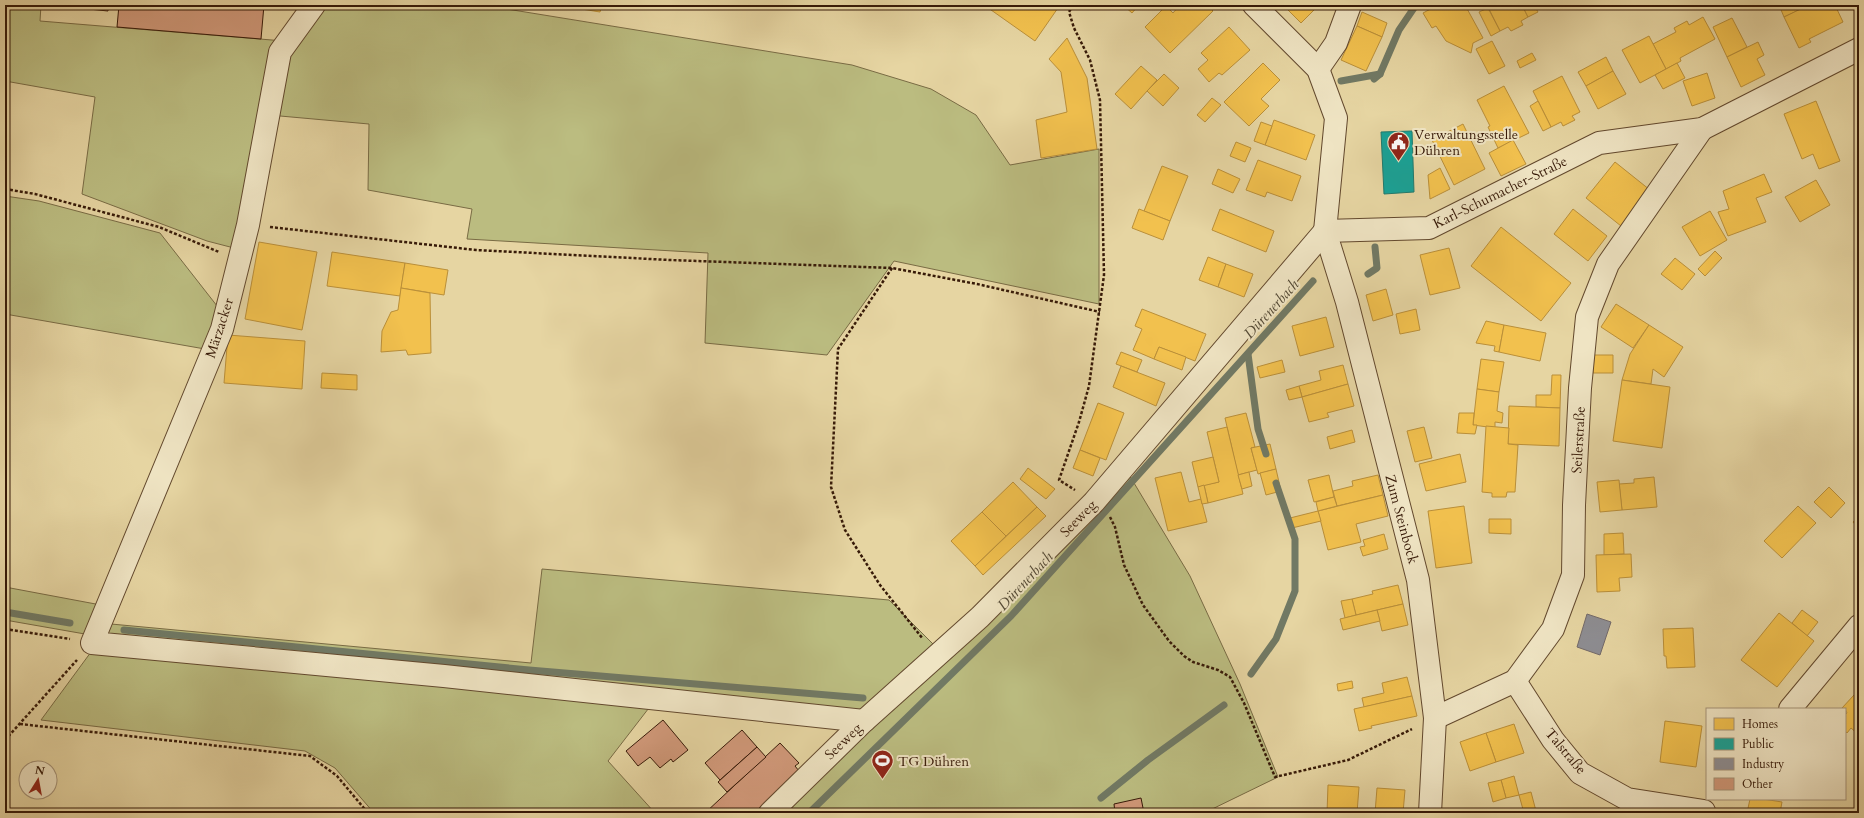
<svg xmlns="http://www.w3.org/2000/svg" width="1864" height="818" viewBox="0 0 1864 818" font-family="Cardo,serif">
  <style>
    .green { fill: #bbbc80; stroke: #796b44 }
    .homes { fill: #f2c14e; stroke: #ba8f39 }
    .public { fill: #17a398; stroke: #217a6d }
    .industry { fill: #8d8d92; stroke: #736a69 }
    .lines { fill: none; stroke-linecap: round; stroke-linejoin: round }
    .stream { stroke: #717964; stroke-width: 7 }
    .building { fill: #d1997a; stroke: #371a08 }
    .minor-casing { stroke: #63492e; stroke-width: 24 }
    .path { stroke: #371a08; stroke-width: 2.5; stroke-dasharray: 3 2; stroke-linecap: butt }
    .minor { stroke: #efe4c3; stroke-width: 22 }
    .labels { text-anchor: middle; stroke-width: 4; stroke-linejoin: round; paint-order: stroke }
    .poi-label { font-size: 14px; fill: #371a08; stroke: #efe4c3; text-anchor: start }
    .street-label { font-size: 14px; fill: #371a08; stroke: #efe4c3 }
    .water-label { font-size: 15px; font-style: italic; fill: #544a36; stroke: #efe4c3 }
  </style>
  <rect width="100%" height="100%" fill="#e6d5a2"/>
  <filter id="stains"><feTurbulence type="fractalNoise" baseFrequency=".005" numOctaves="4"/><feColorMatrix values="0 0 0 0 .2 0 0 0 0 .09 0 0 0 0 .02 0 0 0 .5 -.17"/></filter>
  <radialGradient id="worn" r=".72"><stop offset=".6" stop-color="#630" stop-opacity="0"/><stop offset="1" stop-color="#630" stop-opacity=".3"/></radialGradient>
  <!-- green -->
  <g class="green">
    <path d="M5,5H41L40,21L284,41L309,5H482L852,65L931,89L976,115L1010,165L1099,149V304L894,261L827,355L705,343L708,253L467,239L472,209L368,190L369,124L258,114L234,248L207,241L82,194L95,97L5,81Z"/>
    <path d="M5,196L39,201L160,233L221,311L205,349L5,314Z"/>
    <path d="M1128,473L1190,576L1240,684L1278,777L1204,813H780L868,730L662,691L608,761L655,813H374L335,768L305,751L41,720L102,637L5,620V587L117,608L111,624L531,663L542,569L889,600L933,644Z"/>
  </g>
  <!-- homes -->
  <g class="homes">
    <path d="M557,5H602L600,12Z"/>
    <path d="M984,5H1060L1035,41Z"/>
    <path d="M1123,5H1139L1132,13Z"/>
    <path d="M1180,5H1207L1213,11L1170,53L1145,27L1166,6L1173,13Z"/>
    <path d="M1283,5H1319L1301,23Z"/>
    <path d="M1438,5H1465L1483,38L1473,43L1471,53L1446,41L1436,26L1432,28L1423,13Z"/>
    <path d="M1487,5H1522L1528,17L1521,21L1523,25L1511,31L1508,27L1500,31Z"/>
    <path d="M1522,5H1534L1538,12L1528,17Z"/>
    <path d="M1779,5H1799L1801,9L1784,17Z"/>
    <path d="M1809,5H1835L1843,22L1809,39L1811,42L1799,48L1784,17Z"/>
    <path d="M1488,8L1500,31L1491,36L1479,12Z"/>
    <path d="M1362,12L1387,23L1382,37L1357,26Z"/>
    <path d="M1703,17L1715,39L1680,58L1681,61L1666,69L1653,44L1676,32L1674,28L1687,21L1689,25Z"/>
    <path d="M1732,18L1747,47L1727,57L1713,27Z"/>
    <path d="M1357,26L1382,37L1366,71L1341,60Z"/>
    <path d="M1229,27L1250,50L1222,75L1219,73L1209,82L1198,69L1208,60L1201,53Z"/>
    <path d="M1649,36L1666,69L1640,83L1622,50Z"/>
    <path d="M1067,38L1087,78L1097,149L1041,158L1036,120L1067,112L1061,72L1049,59Z"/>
    <path d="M1492,41L1505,66L1489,74L1476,49Z"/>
    <path d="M1758,42L1764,55L1757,59L1765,75L1741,87L1727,57Z"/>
    <path d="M1532,53L1536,60L1520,68L1517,61Z"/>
    <path d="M1606,57L1613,71L1586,86L1578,72Z"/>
    <path d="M1263,63L1280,80L1261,99L1269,106L1249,126L1224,102Z"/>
    <path d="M1677,63L1685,78L1663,89L1655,75Z"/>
    <path d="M1141,66L1157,80L1131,109L1115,94Z"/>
    <path d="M1613,71L1626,94L1598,109L1586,86Z"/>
    <path d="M1707,73L1715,98L1692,106L1683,81Z"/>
    <path d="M1164,74L1179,88L1163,106L1147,91Z"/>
    <path d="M1562,76L1580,112L1572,116L1575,120L1563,126L1561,122L1551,127L1533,91Z"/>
    <path d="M1504,86L1529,133L1498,148L1488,127L1490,126L1477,100Z"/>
    <path d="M1212,98L1221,105L1205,122L1197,115Z"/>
    <path d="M1538,101L1551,127L1543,131L1530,106Z"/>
    <path d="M1816,101L1840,161L1819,169L1813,154L1802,159L1784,114Z"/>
    <path d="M1274,120L1315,135L1306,160L1265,145Z"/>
    <path d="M1261,122L1272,126L1265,145L1254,141Z"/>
    <path d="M1463,124L1485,169L1454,185L1432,140Z"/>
    <path d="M1513,140L1526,164L1501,176L1489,153Z"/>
    <path d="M1236,142L1251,148L1245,162L1230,156Z"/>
    <path d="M1258,160L1301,176L1292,201L1267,192L1265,197L1246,190Z"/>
    <path d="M1615,162L1650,190L1621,226L1586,198Z"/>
    <path d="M1162,166L1188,176L1170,221L1144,211Z"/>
    <path d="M1440,168L1450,189L1430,199L1428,175Z"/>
    <path d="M1218,169L1240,179L1233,193L1212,184Z"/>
    <path d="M1764,174L1772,192L1756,198L1766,222L1728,236L1718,212L1729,209L1723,191Z"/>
    <path d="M1816,180L1830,205L1800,222L1785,197Z"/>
    <path d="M1139,209L1170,221L1163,240L1132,228Z"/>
    <path d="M1220,209L1274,231L1266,252L1212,230Z"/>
    <path d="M1573,209L1607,236L1588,261L1554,234Z"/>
    <path d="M1710,211L1727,240L1700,256L1682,227Z"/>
    <path d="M1501,227L1571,283L1541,321L1471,266Z"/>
    <path d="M259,242L317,252L302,330L245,319Z"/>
    <path d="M1449,248L1460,288L1430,295L1420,255Z"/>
    <path d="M1715,251L1722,258L1705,276L1698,269Z"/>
    <path d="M332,252L405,263L400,296L327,286Z"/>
    <path d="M1208,257L1226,264L1218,287L1199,280Z"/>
    <path d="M1675,258L1695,274L1682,290L1661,274Z"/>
    <path d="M405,263L448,270L444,295L401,288Z"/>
    <path d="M1226,264L1253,274L1244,297L1218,287Z"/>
    <path d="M401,288L430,293L431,353L408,355L406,350L381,352L382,331L391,312L398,310Z"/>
    <path d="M1386,289L1393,315L1373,321L1366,295Z"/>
    <path d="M1616,304L1649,325L1633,348L1601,327Z"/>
    <path d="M1142,309L1206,334L1195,361L1159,347L1154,359L1133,350L1142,329L1135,326Z"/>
    <path d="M1416,309L1420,330L1400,334L1396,314Z"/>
    <path d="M1326,317L1334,347L1300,356L1292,326Z"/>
    <path d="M1486,321L1504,325L1499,352L1494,351L1495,346L1476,343Z"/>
    <path d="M1504,325L1546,333L1540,361L1499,352Z"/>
    <path d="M1649,325L1683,347L1664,377L1653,369L1651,384L1622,380L1630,354Z"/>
    <path d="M228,335L305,341L302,389L224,383Z"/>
    <path d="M1159,347L1186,357L1182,370L1154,359Z"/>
    <path d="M1121,352L1142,360L1137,372L1116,364Z"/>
    <path d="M1594,355H1613V373H1593Z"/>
    <path d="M1481,359L1504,362L1499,392L1477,389Z"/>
    <path d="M1282,360L1285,372L1260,378L1257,367Z"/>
    <path d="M1343,365L1348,384L1302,397L1299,386L1321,380L1319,371Z"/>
    <path d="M1121,366L1165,383L1156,406L1113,387Z"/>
    <path d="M322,373L357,375V390L321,388Z"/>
    <path d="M1552,375H1561L1560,408L1536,407V395H1551Z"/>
    <path d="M1622,380L1670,387L1662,448L1613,441Z"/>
    <path d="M1348,384L1354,406L1327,413L1329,417L1309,422L1302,397Z"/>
    <path d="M1299,386L1302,397L1289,400L1286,390Z"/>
    <path d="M1477,389L1499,392L1497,411L1503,413L1502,423L1495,422V428L1473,425Z"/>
    <path d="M1098,403L1124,413L1106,460L1080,450Z"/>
    <path d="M1509,406L1560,408L1559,446L1508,444Z"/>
    <path d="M1246,413L1255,447L1251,448L1257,470L1238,475L1225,418Z"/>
    <path d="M1459,413H1474L1473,425H1477L1475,434L1457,433Z"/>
    <path d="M1486,426L1509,428L1508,444L1518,445L1515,492H1507L1506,497H1492V493L1482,492Z"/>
    <path d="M1227,427L1243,494L1208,503L1204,485L1219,482L1207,432Z"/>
    <path d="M1424,427L1432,458L1415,462L1407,431Z"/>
    <path d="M1352,430L1355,442L1330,449L1327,437Z"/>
    <path d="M1270,444L1276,469L1258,474L1251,448Z"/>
    <path d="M1080,450L1100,458L1093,476L1073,468Z"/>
    <path d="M1460,454L1466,482L1426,491L1419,464Z"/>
    <path d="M1213,457L1219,482L1198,487L1192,462Z"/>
    <path d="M1028,468L1055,489L1046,499L1020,479Z"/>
    <path d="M1276,469L1281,491L1266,495L1260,473Z"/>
    <path d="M1181,472L1189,502L1201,499L1207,522L1168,531L1155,478Z"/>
    <path d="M1249,472L1252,486L1242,489L1238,475Z"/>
    <path d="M1329,475L1334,497L1314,502L1308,480Z"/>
    <path d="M1378,475L1383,495L1337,506L1333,491L1353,486L1352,481Z"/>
    <path d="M1654,477L1657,507L1622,510L1619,484L1634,483V479Z"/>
    <path d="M1619,480L1622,510L1600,512L1597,482Z"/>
    <path d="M1013,482L1037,507L1006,536L982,512Z"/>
    <path d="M1204,485L1208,503L1202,504L1198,487Z"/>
    <path d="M1829,487L1845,503L1831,518L1814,502Z"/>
    <path d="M1383,495L1388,516L1356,524L1361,542L1328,550L1318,511Z"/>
    <path d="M1334,497L1337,506L1318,511L1316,502Z"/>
    <path d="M1464,506L1472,563L1436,568L1428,511Z"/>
    <path d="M1798,506L1816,523L1782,558L1764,541Z"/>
    <path d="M1037,507L1046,516L983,575L975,566Z"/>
    <path d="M1318,511L1321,521L1292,528L1290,518Z"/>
    <path d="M982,512L1006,536L975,566L951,541Z"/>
    <path d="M1859,516V529L1853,522Z"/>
    <path d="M1489,519H1511V534L1489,533Z"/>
    <path d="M1623,533L1624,554L1604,555V534Z"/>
    <path d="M1384,534L1388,549L1363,556L1360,547L1365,546L1363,540Z"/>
    <path d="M1631,554L1632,577L1619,578L1620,591L1597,592L1596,555Z"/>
    <path d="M1398,585L1403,604L1356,615L1352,599L1373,594L1372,591Z"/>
    <path d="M1352,599L1356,615L1345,618L1341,601Z"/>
    <path d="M1403,604L1408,625L1382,631L1377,610Z"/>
    <path d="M1377,610L1380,621L1343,630L1340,619Z"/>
    <path d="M1802,610L1818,622L1807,636L1792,623Z"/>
    <path d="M1779,613L1814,641L1777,687L1741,660Z"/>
    <path d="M1693,628L1695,667L1667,668L1666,656H1664L1663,629Z"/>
    <path d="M1407,677L1412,696L1364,707L1362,698L1384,693L1382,683Z"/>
    <path d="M1352,681L1353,688L1338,691L1337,684Z"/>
    <path d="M1859,693V735L1851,728L1847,733L1845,731V715L1847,713L1845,709L1842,708L1854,695L1856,696Z"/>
    <path d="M1412,696L1417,716L1371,726L1372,728L1359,731L1354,709Z"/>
    <path d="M1665,721L1702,726L1696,767L1660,762Z"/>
    <path d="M1514,724L1524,753L1496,762L1486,733Z"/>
    <path d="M1486,733L1496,762L1470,771L1460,742Z"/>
    <path d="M1514,776L1519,795L1506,798L1501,780Z"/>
    <path d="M1501,780L1506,798L1493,802L1488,783Z"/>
    <path d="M1328,785L1359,787L1357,813H1327Z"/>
    <path d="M1377,788L1405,790L1403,813H1375Z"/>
    <path d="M1531,792L1536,811L1524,813L1519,795Z"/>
    <path d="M1750,799H1763L1782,802L1780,813H1747Z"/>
  </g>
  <!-- public -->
  <path class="public" d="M1412,131L1414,192L1384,194L1381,132Z"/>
  <!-- industry -->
  <path class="industry" d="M1587,614L1611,622L1600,655L1577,647Z"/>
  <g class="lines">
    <!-- stream -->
    <g class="stream">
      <path d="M1374,79L1380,74L1399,30L1416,5"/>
      <path d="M1341,81L1380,74"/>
      <path d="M1368,274L1377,268L1375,247"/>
      <path d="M1248,354L1258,429L1266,454"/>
      <path d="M5,612L70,623"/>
      <path d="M124,630L529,670L863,698"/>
      <path d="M1251,674L1276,639L1295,591V539L1276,483"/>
      <path d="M1101,798L1148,760L1224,705"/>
      <path d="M809,813L1011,616L1313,281"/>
    </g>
  </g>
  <!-- building -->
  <g class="building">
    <path d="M50,5H108V11Z"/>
    <path d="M119,5H264L261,39L117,27Z"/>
    <path d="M663,720L688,750L673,762L671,759L660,768L650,757L638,766L626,751Z"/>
    <path d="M742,730L757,747L720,780L705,763Z"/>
    <path d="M780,743L799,763L795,766L799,771L754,813H705Z"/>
    <path d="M757,747L766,757L727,792L718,782Z"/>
    <path d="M1141,798L1144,813H1115L1114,804Z"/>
  </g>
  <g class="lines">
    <defs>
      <g id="minor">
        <path d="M314,5L280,52L248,225L222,329L92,643L444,676L864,721"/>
        <path d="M1254,5L1318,69L1336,118L1325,231L1347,302L1418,580L1435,718L1430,813"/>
        <path d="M1318,69L1336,43L1350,5"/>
        <path d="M1325,231L1429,228L1599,143L1702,129L1859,49"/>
        <path d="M1515,681L1553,740L1580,773L1627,799L1704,811"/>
        <path d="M1790,709L1859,626"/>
        <path d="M1435,718L1515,681L1553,629L1573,575L1574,505L1580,388L1587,317L1608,264L1702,129"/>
        <path d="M770,813L864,721L980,617L1094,502L1325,231"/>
      </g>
    </defs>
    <!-- minor casing -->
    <use href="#minor" class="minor-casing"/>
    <!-- path -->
    <g class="path">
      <path d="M1073,5L1069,12L1074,28L1090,60L1100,100L1104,275L1089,386L1079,422L1059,480L1075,490"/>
      <path d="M5,189L35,194L159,227L219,252"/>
      <path d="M270,227L476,250L670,260L892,268L977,284L1100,312"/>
      <path d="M892,268L838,349L831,487L845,530L880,585L923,639"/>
      <path d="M1110,517L1115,527L1124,565L1143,605L1169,641L1184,656L1193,662L1218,670L1230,677L1244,703L1275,777L1348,760L1412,729"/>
      <path d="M5,629L70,639"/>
      <path d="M20,724L310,756L337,776L368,813"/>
      <path d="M5,740L77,660"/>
    </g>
    <!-- minor -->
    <use href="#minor" class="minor"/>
  </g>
  <!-- icons -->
  <defs>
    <symbol id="civic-pin" viewBox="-11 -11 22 30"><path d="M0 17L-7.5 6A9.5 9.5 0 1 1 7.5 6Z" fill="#8f2418" stroke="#efe4c3"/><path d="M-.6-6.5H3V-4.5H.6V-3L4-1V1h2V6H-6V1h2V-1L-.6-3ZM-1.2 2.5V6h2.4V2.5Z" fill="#fff"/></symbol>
    <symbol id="stadium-pin" viewBox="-11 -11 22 30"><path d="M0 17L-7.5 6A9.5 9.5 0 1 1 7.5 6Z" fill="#8f2418" stroke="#efe4c3"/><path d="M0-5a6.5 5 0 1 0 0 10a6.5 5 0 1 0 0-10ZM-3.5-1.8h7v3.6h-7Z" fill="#fff"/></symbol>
  </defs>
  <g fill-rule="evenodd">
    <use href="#civic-pin" x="1386" y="130" width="25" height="34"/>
    <use href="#stadium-pin" x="870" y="748" width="25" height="34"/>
  </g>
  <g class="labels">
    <!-- poi labels -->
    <g class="poi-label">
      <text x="1414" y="139">Verwaltungsstelle<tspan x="1414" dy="16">Dühren</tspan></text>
      <text x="898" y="766">TG Dühren</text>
    </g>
    <!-- street labels -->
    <g class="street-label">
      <text transform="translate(1500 192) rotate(-26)" y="5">Karl-Schumacher-Straße</text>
      <text transform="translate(219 328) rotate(-72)" y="5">Märzacker</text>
      <text transform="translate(1578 440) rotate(-87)" y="5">Seilerstraße</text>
      <text transform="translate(1078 518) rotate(-46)" y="5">Seeweg</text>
      <text transform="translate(1402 519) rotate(75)" y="5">Zum Steinbock</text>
      <text transform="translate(843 741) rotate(-44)" y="5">Seeweg</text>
      <text transform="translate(1566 751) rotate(50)" y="5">Talstraße</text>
    </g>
    <!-- water labels -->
    <g class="water-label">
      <text transform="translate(1271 309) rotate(-48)" y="5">Dürenerbach</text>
      <text transform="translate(1025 581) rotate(-47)" y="5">Dürenerbach</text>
    </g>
  </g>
  <!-- margin -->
  <rect width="1864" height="818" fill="none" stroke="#e6d5a2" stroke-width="20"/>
  <rect x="6" y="6" width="1852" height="806" fill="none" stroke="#371a08" stroke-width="2"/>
  <rect x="10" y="10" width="1844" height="798" fill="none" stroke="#371a08"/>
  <!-- legend -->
  <rect x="1706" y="708" width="140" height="92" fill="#efe4c3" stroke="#a59378"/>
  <rect x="1714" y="718" width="20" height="12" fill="#f2c14e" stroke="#a59378"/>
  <text x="1742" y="728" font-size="12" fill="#371a08">Homes</text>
  <rect x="1714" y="738" width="20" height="12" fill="#17a398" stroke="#a59378"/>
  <text x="1742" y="748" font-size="12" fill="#371a08">Public</text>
  <rect x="1714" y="758" width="20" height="12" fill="#8d8d92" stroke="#a59378"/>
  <text x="1742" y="768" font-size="12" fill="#371a08">Industry</text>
  <rect x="1714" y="778" width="20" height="12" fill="#d1997a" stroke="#a59378"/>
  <text x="1742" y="788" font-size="12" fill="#371a08">Other</text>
  <!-- north arrow -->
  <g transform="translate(38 780) rotate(11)"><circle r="19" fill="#efe4c3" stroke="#a59378"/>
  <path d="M0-3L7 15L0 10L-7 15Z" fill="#8f2418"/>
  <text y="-6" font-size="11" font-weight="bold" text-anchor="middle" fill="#371a08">N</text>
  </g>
  <rect width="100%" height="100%" filter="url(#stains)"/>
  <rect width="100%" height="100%" fill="url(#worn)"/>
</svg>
